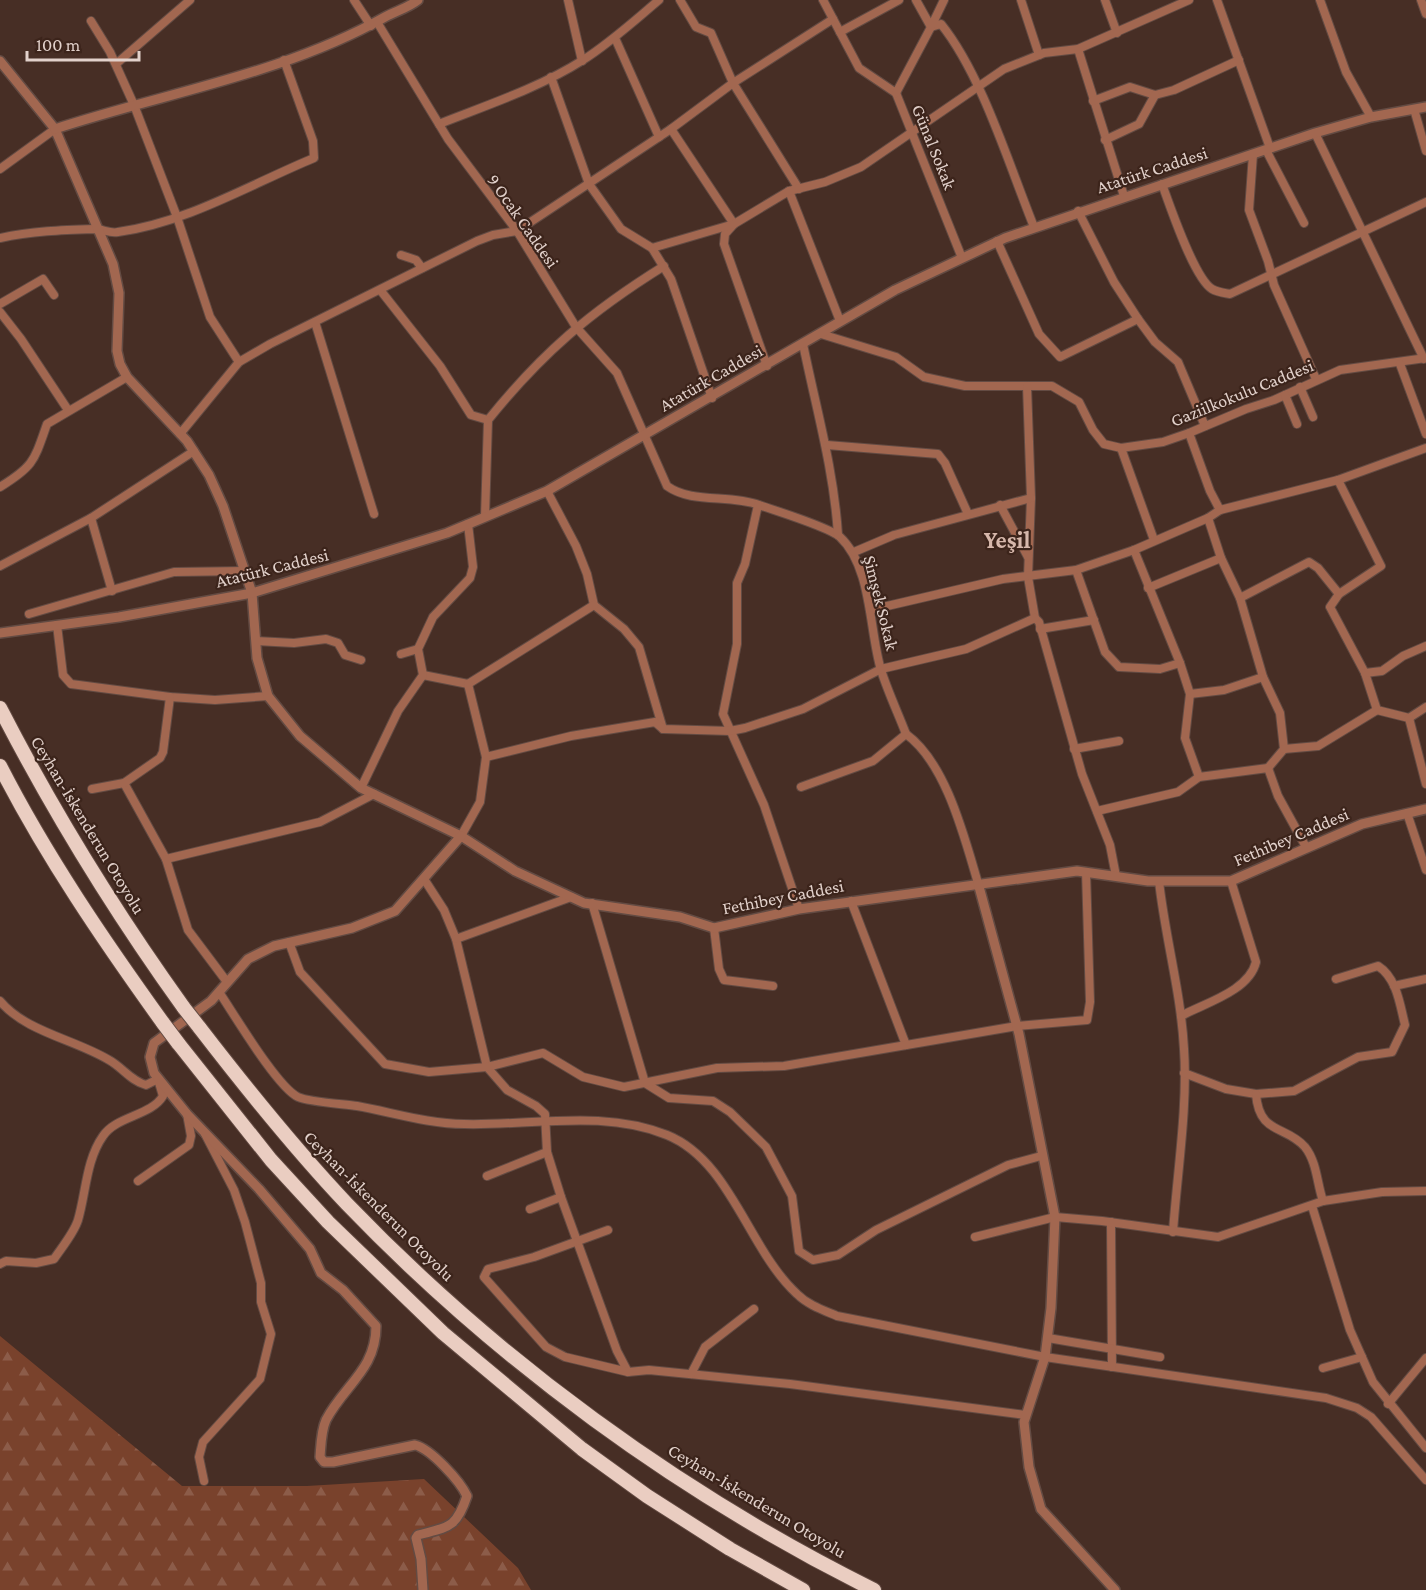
<svg xmlns="http://www.w3.org/2000/svg" width="1426" height="1590" viewBox="0 0 1426 1590" font-family="'Crimson Pro',serif">
  <style>
    .forest { fill: url(#forest-firs) }
    .lines { fill: none; stroke-linecap: round; stroke-linejoin: round }
    .minor-casing { stroke: #634b43; stroke-width: 10 }
    .tertiary-casing { stroke: #634b43; stroke-width: 12 }
    .motorway-casing { stroke: #634b43; stroke-width: 16 }
    .minor { stroke: #a26750; stroke-width: 8 }
    .tertiary { stroke: #a26750; stroke-width: 9 }
    .motorway { stroke: #eacdc1; stroke-width: 14 }
    .motorway-bridge-casing { stroke: #634b43; stroke-width: 16; stroke-linecap: butt }
    .motorway-bridge { stroke: #eacdc1; stroke-width: 14 }
    .labels { text-anchor: middle; stroke-width: 4.5; stroke-linejoin: round; paint-order: stroke }
    .street-label { font-size: 18px; fill: #e2d1cb; stroke: #3c241b }
    .district-label { font-size: 24px; font-weight: bold; fill: #d6b7ab; stroke: #3c241b }
  </style>
  <defs>
    <pattern id="forest-firs" width="22" height="20" patternUnits="userSpaceOnUse" patternTransform="scale(1.5)"><rect width="22" height="20" fill="#79422c"/><path d="M5 1l3.5 6h-7zM16 11l3.5 6h-7z" fill="#8c5c49"/></pattern>
  </defs>
  <rect width="100%" height="100%" fill="#472e25"/>
  <!-- forest -->
  <path class="forest" d="M0,1336L182,1486H307L424,1479L518,1568L531,1590H0Z"/>
  <g class="lines">
    <defs>
      <g id="minor">
        <path d="M354,0L371,26"/>
        <path d="M568,0L582,61"/>
        <path d="M680,0L696,27L711,33L733,83L799,189"/>
        <path d="M823,0L859,68L896,93L962,258"/>
        <path d="M944,0L931,27L941,24C982,75 1009,165 1034,227"/>
        <path d="M1021,0L1039,55"/>
        <path d="M1105,0L1117,33"/>
        <path d="M1217,0L1270,148"/>
        <path d="M1320,0L1346,72L1371,117"/>
        <path d="M1421,0L1426,14"/>
        <path d="M91,21L110,52L134,105L177,217L210,317L239,362"/>
        <path d="M377,22L448,139L517,231L576,327L617,373L667,486C692,504 729,494 759,505C776,511 829,527 840,537C872,567 869,630 881,670C888,692 898,713 906,734"/>
        <path d="M840,32L899,0"/>
        <path d="M615,38L659,137"/>
        <path d="M1078,49L1124,196"/>
        <path d="M116,64L190,0"/>
        <path d="M551,77L589,184L621,229L652,248L671,279L712,398"/>
        <path d="M896,93L931,27L916,0"/>
        <path d="M1093,101L1130,87L1155,95L1174,90L1239,60"/>
        <path d="M1414,109L1426,151"/>
        <path d="M439,124C487,105 539,88 583,60C610,43 634,21 659,0"/>
        <path d="M671,129L734,224L725,234L724,244L767,366"/>
        <path d="M1315,133L1424,359"/>
        <path d="M1105,140L1139,124L1155,95"/>
        <path d="M1266,150L1304,223"/>
        <path d="M1253,154L1249,210L1268,261L1274,285L1316,379"/>
        <path d="M0,169L55,129"/>
        <path d="M1162,184C1170,206 1194,278 1212,289C1217,292 1225,293 1230,294L1426,202"/>
        <path d="M789,191L840,321"/>
        <path d="M1078,211L1114,282L1138,319L1155,342L1178,362L1205,426"/>
        <path d="M0,238C31,231 63,230 95,229C103,229 110,234 118,232C186,223 251,184 314,158L313,141L284,60"/>
        <path d="M997,241L1039,334L1060,357L1138,319"/>
        <path d="M652,248L734,224L789,191L825,182L861,167L1004,69L1044,53L1078,49L1189,0"/>
        <path d="M401,255L416,260L422,268"/>
        <path d="M381,291L440,366L471,415L488,420C542,353 590,312 664,266"/>
        <path d="M0,304L43,279L54,295"/>
        <path d="M0,312L21,339L68,410"/>
        <path d="M315,322L374,514"/>
        <path d="M821,334L896,357L924,377L965,386H1052L1079,402L1093,430L1104,444L1121,448L1163,442L1189,433L1246,409L1274,400L1340,370L1426,358"/>
        <path d="M803,344C816,408 834,470 838,535"/>
        <path d="M1400,364L1426,434"/>
        <path d="M1027,386L1031,498L1028,577L1035,618L1039,622L1082,774L1110,845L1116,876"/>
        <path d="M1300,387L1313,417"/>
        <path d="M1285,395L1297,424"/>
        <path d="M1189,433L1210,491L1220,510"/>
        <path d="M180,434L239,362L270,344L477,241L493,235L517,231L671,129L733,83L833,19"/>
        <path d="M827,445L938,454L945,463L968,514"/>
        <path d="M1121,448L1154,540"/>
        <path d="M1338,480L1381,566L1339,594L1330,607L1365,673L1377,710L1409,718L1426,707"/>
        <path d="M0,487C34,466 34,461 47,424L127,377"/>
        <path d="M547,491L576,546L587,574L594,605L624,629L639,647L663,729"/>
        <path d="M758,505L745,564L737,583V644L723,714L764,805L799,909"/>
        <path d="M1000,505L1028,557"/>
        <path d="M485,517L488,420"/>
        <path d="M91,518L112,591"/>
        <path d="M1208,518L1220,510L1338,480L1426,448"/>
        <path d="M1134,550L1180,663L1190,694L1185,738L1199,777"/>
        <path d="M854,552L894,535L1031,498"/>
        <path d="M0,566L91,518L194,451"/>
        <path d="M1076,570L1105,652L1119,667L1160,669L1180,663"/>
        <path d="M1148,588L1221,558"/>
        <path d="M1240,598L1309,562L1318,568L1339,594"/>
        <path d="M870,610L1003,579L1076,570L1134,550L1208,518L1221,558L1240,598L1263,677L1280,713L1284,749L1268,768"/>
        <path d="M29,614L174,572L245,571"/>
        <path d="M57,625L63,675L71,684L170,697L215,700L268,696"/>
        <path d="M1040,629L1094,620"/>
        <path d="M256,641L294,643L326,639L338,643L345,655L361,660"/>
        <path d="M401,654L418,649"/>
        <path d="M1365,673L1382,671L1403,656L1426,646"/>
        <path d="M423,675L468,684"/>
        <path d="M468,684L594,605"/>
        <path d="M1190,694L1224,690L1263,677"/>
        <path d="M1409,718L1426,784"/>
        <path d="M1074,749L1119,741"/>
        <path d="M1284,749L1318,746L1377,710"/>
        <path d="M486,757L571,736L655,722L663,729L730,731L745,728L803,709L881,669L966,649L1035,618"/>
        <path d="M124,783L166,859L320,822L374,794"/>
        <path d="M801,787L873,761L906,734C946,763 964,836 978,883"/>
        <path d="M361,788L398,711L423,675L418,649L433,617L470,578L473,567L468,524"/>
        <path d="M92,789L124,783L160,758L163,752L170,697"/>
        <path d="M1097,811L1178,792L1199,777L1268,768L1278,796L1306,847"/>
        <path d="M1407,813L1426,870"/>
        <path d="M461,836L480,802L486,757L468,684"/>
        <path d="M166,859L188,930L227,982"/>
        <path d="M424,879L444,910L456,939L487,1067L507,1090L536,1106L545,1114L547,1152L561,1197L617,1351L628,1372"/>
        <path d="M1159,881C1165,937 1181,992 1184,1049C1188,1106 1177,1174 1173,1232"/>
        <path d="M851,901L906,1045"/>
        <path d="M592,903L645,1083L669,1098L713,1101L730,1112L766,1147L792,1196L799,1251L813,1260L838,1255L876,1230L1008,1165L1041,1156"/>
        <path d="M714,928L719,969L724,980L773,986"/>
        <path d="M456,939L571,897"/>
        <path d="M289,942L300,972L385,1064L429,1072L487,1067L543,1053L583,1077L624,1087L717,1068L784,1066L1017,1026L1087,1020L1090,1002L1086,872"/>
        <path d="M1394,986L1426,979"/>
        <path d="M219,992C234,1014 277,1087 298,1097C309,1102 343,1104 357,1106C391,1112 429,1124 464,1124C531,1126 603,1109 667,1135C731,1161 748,1249 797,1294C808,1305 823,1310 837,1316L1045,1357L1326,1398L1357,1408L1371,1417L1426,1480"/>
        <path d="M0,1001C26,1032 74,1039 109,1060C122,1067 131,1081 146,1085L158,1079L163,1096C151,1116 116,1116 103,1136C86,1160 86,1193 78,1220C74,1233 62,1247 54,1259L36,1263L6,1261L0,1264"/>
        <path d="M1181,1016C1205,1003 1249,991 1256,962L1231,881"/>
        <path d="M1184,1073L1226,1089L1256,1094L1294,1091L1358,1057L1392,1052L1405,1025C1400,1005 1397,978 1378,966L1336,979"/>
        <path d="M1256,1094C1259,1135 1286,1125 1305,1147C1317,1162 1317,1184 1323,1201"/>
        <path d="M487,1176L547,1152"/>
        <path d="M138,1181L189,1145L191,1136L187,1114"/>
        <path d="M1312,1206L1350,1330L1373,1382L1426,1448"/>
        <path d="M530,1209L561,1197"/>
        <path d="M1111,1222L1112,1367"/>
        <path d="M608,1230L534,1257L488,1269L484,1277L546,1347L565,1357L628,1372L649,1370L790,1384L1026,1415"/>
        <path d="M975,1237L1055,1217L1102,1221L1218,1237L1323,1201L1382,1192L1426,1191"/>
        <path d="M1048,1338L1160,1357"/>
        <path d="M1323,1368L1362,1357"/>
        <path d="M691,1374L705,1347L754,1309"/>
        <path d="M1388,1404L1426,1358"/>
        <path d="M204,1481L199,1457L203,1442L260,1379L271,1334L261,1302V1283L245,1222L234,1190L205,1134"/>
      </g>
      <g id="tertiary">
        <path d="M0,61L55,129L113,264L119,293L117,351L120,364L127,377L187,441L209,475L223,506L252,593L257,658L268,696L300,736L361,788L461,836L515,871L584,903L680,917L714,928L799,909L1077,871L1148,881H1231L1362,824L1426,809"/>
        <path d="M55,129C164,93 284,74 385,17C396,11 408,8 418,0"/>
        <path d="M0,633L119,617L252,593L447,533L547,491L895,290L1005,238L1315,133L1371,117L1426,107"/>
        <path d="M978,883L1019,1034L1055,1217L1051,1308L1045,1357L1024,1422L1029,1467L1041,1509L1115,1590"/>
        <path d="M423,1590L421,1559L416,1538L418,1535C448,1527 456,1529 467,1496C460,1481 431,1449 415,1445L333,1462H324L320,1457C321,1445 321,1431 326,1420C344,1385 376,1370 376,1326L343,1290L321,1273L310,1249L259,1189L187,1114L154,1073L150,1057L154,1043L211,1001L248,959L274,946L352,928L395,911L461,836"/>
      </g>
      <g id="motorway">
        <path d="M0,708C54,813 115,912 184,1008"/>
        <path d="M0,766C46,856 104,941 163,1023"/>
        <path d="M199,1027C246,1088 294,1148 347,1204C498,1361 679,1493 874,1590"/>
        <path d="M178,1043L271,1160L328,1222L443,1333L582,1449L647,1496L730,1549L803,1590"/>
      </g>
    </defs>
    <!-- minor casing -->
    <use href="#minor" class="minor-casing"/>
    <!-- tertiary casing -->
    <use href="#tertiary" class="tertiary-casing"/>
    <!-- motorway casing -->
    <use href="#motorway" class="motorway-casing"/>
    <!-- minor -->
    <use href="#minor" class="minor"/>
    <!-- tertiary -->
    <use href="#tertiary" class="tertiary"/>
    <!-- motorway -->
    <use href="#motorway" class="motorway"/>
    <defs>
      <g id="motorway-bridge">
        <path d="M184,1008L199,1027"/>
        <path d="M163,1023L178,1043"/>
      </g>
    </defs>
    <!-- motorway-bridge casing -->
    <use href="#motorway-bridge" class="motorway-bridge-casing"/>
    <!-- motorway-bridge -->
    <use href="#motorway-bridge" class="motorway-bridge"/>
  </g>
  <g class="labels">
    <!-- street labels -->
    <g class="street-label">
      <text transform="translate(934 147) rotate(68)" y="6">Günal Sokak</text>
      <text transform="translate(1152 170) rotate(-18)" y="6">Atatürk Caddesi</text>
      <text transform="translate(523 221) rotate(55)" y="6">9 Ocak Caddesi</text>
      <text transform="translate(711 378) rotate(-30)" y="6">Atatürk Caddesi</text>
      <text transform="translate(1242 393) rotate(-22)" y="6">Gaziilkokulu Caddesi</text>
      <text transform="translate(272 568) rotate(-14)" y="6">Atatürk Caddesi</text>
      <text transform="translate(881 603) rotate(76)" y="6">Şimşek Sokak</text>
      <text transform="translate(88 825) rotate(59)" y="6">Ceyhan-İskenderun Otoyolu</text>
      <text transform="translate(1291 837) rotate(-23)" y="6">Fethibey Caddesi</text>
      <text transform="translate(783 897) rotate(-11)" y="6">Fethibey Caddesi</text>
      <text transform="translate(379 1206) rotate(45)" y="6">Ceyhan-İskenderun Otoyolu</text>
      <text transform="translate(757 1501) rotate(31)" y="6">Ceyhan-İskenderun Otoyolu</text>
    </g>
    <!-- district labels -->
    <g class="district-label">
      <text x="1007" y="548">Yeşil</text>
    </g>
  </g>
  <!-- scale -->
  <path d="M27 51v9h112v-9" fill="none" stroke="#e2d1cb" stroke-width="3"/>
  <text x="36" y="51" font-size="18" fill="#e2d1cb" stroke="#3c241b" stroke-width="4.5" paint-order="stroke">100 m</text>
</svg>
